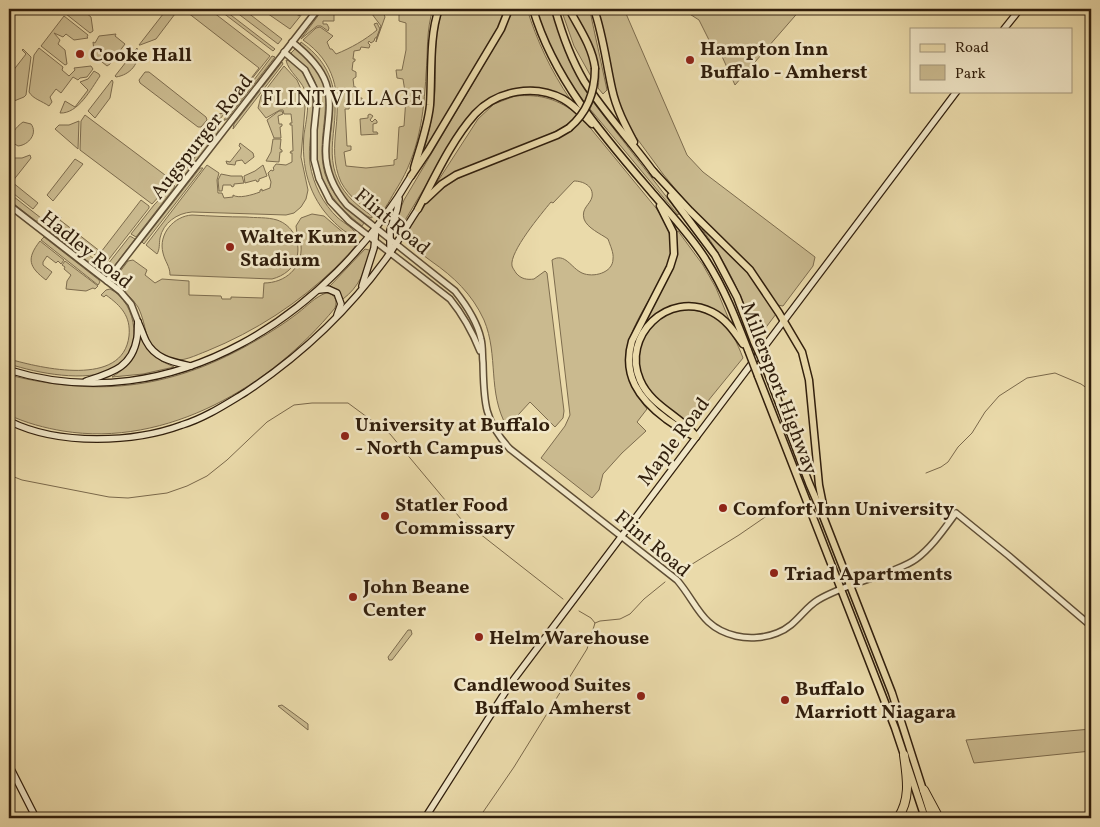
<svg xmlns="http://www.w3.org/2000/svg" width="1100" height="827" viewBox="0 0 1100 827" font-family="Vollkorn,serif">
  <style>
    .green { fill: #caba8f; stroke: #7d6c4e }
    .lines { fill: none; stroke-linecap: round; stroke-linejoin: round }
    .stream { stroke: #7a684a; stroke-width: 1 }
    .tertiary-casing { stroke: #5e4d34; stroke-width: 8 }
    .secondary-casing { stroke: #301e0c; stroke-width: 8 }
    .primary-casing { stroke: #301e0c; stroke-width: 9 }
    .motorway-casing { stroke: #301e0c; stroke-width: 10 }
    .tertiary { stroke: #f1e7c8; stroke-width: 5 }
    .secondary { stroke: #f1e7c8; stroke-width: 5.5 }
    .primary { stroke: #eadaaa; stroke-width: 6 }
    .motorway { stroke: #eadaaa; stroke-width: 8 }
    .primary-bridge-casing { stroke: #301e0c; stroke-width: 9; stroke-linecap: butt }
    .primary-bridge { stroke: #eadaaa; stroke-width: 6 }
    .poi-dot { fill: #8f2418; stroke: #f1e7c8; stroke-width: 2 }
    .labels { text-anchor: middle; stroke-width: 5; stroke-linejoin: round; paint-order: stroke }
    .poi-label { font-size: 20px; font-weight: bold; fill: #301e0c; stroke: #f1e7c8; text-anchor: start }
    .street-label { font-size: 20px; fill: #301e0c; stroke: #f1e7c8 }
    .neighbourhood-label { font-size: 21px; letter-spacing: 1px; fill: #301e0c; stroke: #f1e7c8 }
  </style>
  <rect width="100%" height="100%" fill="#eadaaa"/>
  <filter id="stains"><feTurbulence type="fractalNoise" baseFrequency=".004" numOctaves="4"/><feColorMatrix values="0 0 0 0 .2 0 0 0 0 .09 0 0 0 0 .02 0 0 0 .5 -.17"/></filter>
  <radialGradient id="worn" r=".72"><stop offset=".6" stop-color="#630" stop-opacity="0"/><stop offset="1" stop-color="#630" stop-opacity=".3"/></radialGradient>
  <!-- green -->
  <g class="green">
    <path d="M70,9H81L91,17L93,31L90,33L66,14Z"/>
    <path d="M167,9H178V10L156,39L140,45H139Z"/>
    <path d="M183,9H209L270,56L220,119L218,117V114L224,113L259,68Z"/>
    <path d="M218,9H223L275,49L273,51Z"/>
    <path d="M232,9H243L282,39L278,44Z"/>
    <path d="M261,9H290L299,16L306,9L290,29Z"/>
    <path d="M323,9H331L330,10L334,15V21H323V24H327L329,28L328,31L321,26H317L301,39Z"/>
    <path d="M377,9H382L385,17L376,42L377,37L375,38L374,41L371,43L369,41L368,43L370,45L369,48L361,47L360,50L354,51L353,59H355V61L353,62L352,70L356,72V77L353,79L354,87H356V89L354,90L356,98H362V104H350L349,109H345L347,146H351V150L344,152L346,166L366,168L394,165V160L397,159L399,127L404,126L406,98L403,79L397,78L396,70H402L406,50V23L399,21V10L401,9H433C426,30 428,52 426,74C424,114 419,153 397,188C391,197 386,210 377,216C363,207 349,197 341,182C333,164 334,147 336,128C340,92 335,62 303,40L316,28L320,27L333,36L327,42L330,49H332L336,54C351,48 365,40 377,30L374,24L377,23L380,29L377,37L381,26L372,14Z"/>
    <path d="M443,9H506C486,59 453,106 425,152H423C429,132 434,111 435,90C436,63 433,34 443,9Z"/>
    <path d="M512,9H527C537,41 551,71 570,99L569,100L550,91L533,87L507,90L481,103L460,128L401,227L394,232L392,230L404,200L492,51Z"/>
    <path d="M536,9H552L569,60L589,95L586,104C563,75 547,44 536,9Z"/>
    <path d="M561,9H566C579,34 593,51 593,80L574,46Z"/>
    <path d="M572,9H588L591,16L607,90L603,94L598,88C603,58 586,33 572,9Z"/>
    <path d="M597,9H624L684,148L687,155L703,172L815,257L813,266L783,306L777,305L773,302L774,300L750,266L687,203L663,174L630,129L619,105Z"/>
    <path d="M687,9H801L735,85L715,41L710,42L699,20L685,11Z"/>
    <path d="M64,16L88,35L87,37L88,38L74,40L66,34L63,37L54,33L60,40L58,44L65,50L67,64L65,65L41,46Z"/>
    <path d="M116,34L115,36L125,44L110,64L107,66L97,58L95,61L93,42L95,43L99,36Z"/>
    <path d="M301,42C332,64 338,91 334,127C332,145 330,163 338,180C345,196 358,206 372,216V218C364,216 356,209 350,203C311,167 340,130 330,89C326,70 314,57 300,45Z"/>
    <path d="M39,48L63,67L62,70L69,76L75,70L74,68L91,66L93,69L87,77L80,78L78,80L73,77L61,93L56,89L50,97L52,102L49,106C42,101 33,99 29,92L34,55Z"/>
    <path d="M137,48C141,63 130,75 116,77L115,76Z"/>
    <path d="M23,49L31,57L26,95L24,97L9,103V76L26,54L22,50Z"/>
    <path d="M295,49C349,81 312,129 325,174C332,195 346,208 363,222L364,223L362,226C331,202 312,176 317,135C318,117 322,100 315,82C310,69 299,63 291,53Z"/>
    <path d="M272,56L275,57L227,119L223,121Z"/>
    <path d="M286,60C292,61 297,66 301,71C324,98 306,132 310,164C313,184 323,204 338,218C344,223 355,229 357,236C347,235 339,227 332,220C309,197 301,166 304,134C306,122 309,108 307,96C303,80 288,72 286,60Z"/>
    <path d="M282,62L283,64L233,129L234,124Z"/>
    <path d="M284,66L297,80L304,96L305,108L301,157L308,190L306,199L301,207L294,213L286,215L192,212C177,213 163,223 160,238C159,244 160,249 157,254L146,245L207,165L219,173L217,180L218,193H222L224,198L233,197V195C238,199 252,195 260,192V190L262,189V191L270,188L271,182L268,173L271,170L273,171L274,169L273,168L276,164L286,165L292,162V153H290L291,151H293L292,125H290V123H292L291,114H284L283,110H280L266,118L258,108L261,96Z"/>
    <path d="M94,71L99,74L100,76C91,89 78,114 60,113L65,101L75,107L88,90L80,82L88,79Z"/>
    <path d="M145,72H149L206,117L207,120L201,127H198L140,83L139,80Z"/>
    <path d="M112,80L113,82L110,98L95,118L88,111Z"/>
    <path d="M515,96C542,94 557,99 579,115L566,126L546,136L467,167L456,172L437,185L436,184L478,119L494,104Z"/>
    <path d="M593,102L679,213L678,215L590,109Z"/>
    <path d="M279,111H282L283,114L278,116L279,124H282V126L280,127L281,138H274L267,120Z"/>
    <path d="M370,114L373,116L370,120L372,122L375,119L377,121V123L373,124V132H377L378,134L361,135L360,119L368,118V115Z"/>
    <path d="M85,115L173,181L152,204L80,150L81,121Z"/>
    <path d="M583,119L656,208C664,220 671,231 671,247C671,262 662,277 655,290C628,334 611,364 647,409L637,422L646,431L622,453L603,474L599,490L592,498L541,458L565,426L570,415L552,260C565,252 571,268 582,273C593,278 613,273 613,259C614,253 610,245 608,239C601,234 587,228 584,219C581,208 590,205 592,197C594,186 583,181 574,181L553,203L551,202C542,213 509,252 512,266C513,269 515,271 516,273C521,279 527,280 534,279L545,271L547,273L564,411L563,418L555,427L530,402L507,427C487,392 499,356 484,320C472,294 454,277 431,261C422,254 412,248 405,239C425,183 480,167 530,149C549,142 570,135 583,119Z"/>
    <path d="M79,121L78,149L55,129L59,125H69Z"/>
    <path d="M23,122L31,124C38,133 29,145 18,146L13,143C9,135 16,127 23,122Z"/>
    <path d="M218,127V132L184,176L179,178Z"/>
    <path d="M273,139H281L280,149L282,150V152H280L279,162L266,161L271,152Z"/>
    <path d="M240,143L253,153L254,157L245,164L242,160L236,161L235,165L227,164L226,161L230,162L241,148L239,146Z"/>
    <path d="M30,155L31,158L12,182L38,203L33,209L9,190V165L14,158H22Z"/>
    <path d="M75,159L83,164L53,201L47,195Z"/>
    <path d="M263,165L267,176L259,179V181L257,182L256,180L245,183L244,176L255,171Z"/>
    <path d="M200,168H203L144,244L142,242Z"/>
    <path d="M221,174L231,176H242L244,183L234,184V186L232,187L231,185H223L222,191H219L218,180Z"/>
    <path d="M175,183L174,188L136,237L131,234L154,205Z"/>
    <path d="M9,193L41,218L43,219L40,221H36L9,200Z"/>
    <path d="M141,200L149,206V208L106,263L49,221L54,215H59L61,217L60,220L101,252Z"/>
    <path d="M312,214L324,216L346,235L358,241C354,250 343,259 336,267C299,303 256,331 207,351C196,355 182,363 170,359C142,348 149,329 138,307C132,297 122,291 116,282V277L128,261L133,260L147,270L145,275L155,283L162,279L189,281V295L221,296L222,299H231V297L263,298L264,283C285,283 303,268 301,245C300,238 296,233 296,226L301,218Z"/>
    <path d="M192,215C210,216 228,217 246,217C256,218 267,217 277,220C292,225 301,241 297,257C294,268 284,276 272,279L170,275C170,266 165,262 163,253C158,234 174,216 192,215Z"/>
    <path d="M52,227L102,265V268L100,271L49,231Z"/>
    <path d="M703,228L749,273L776,314L758,338C743,300 727,262 702,229Z"/>
    <path d="M678,231L703,265L716,288L730,322C710,303 684,298 660,311C654,314 650,319 644,323C659,294 680,266 676,232Z"/>
    <path d="M130,236L135,239L112,269L108,264Z"/>
    <path d="M44,237L99,280L100,282L98,285L41,240Z"/>
    <path d="M40,241L64,260L61,264L58,261L56,263L47,256L43,262V265L52,272L46,280C29,267 26,259 40,241Z"/>
    <path d="M365,249L369,250L371,252C365,271 359,287 343,299L338,290L330,286Z"/>
    <path d="M65,261L98,286L95,289L93,288L86,291L66,289L67,281L71,275L64,269L65,267L62,265Z"/>
    <path d="M110,289C138,303 144,353 114,369C86,383 37,373 9,364V359C41,368 123,388 129,336C131,316 121,306 106,295L104,297L101,295L106,290Z"/>
    <path d="M326,293C334,293 338,300 335,308C271,386 167,448 63,431C45,428 26,423 9,415V375C101,398 175,388 257,340C271,332 285,323 298,313C307,306 315,297 326,293Z"/>
    <path d="M683,309C719,311 731,326 743,358L690,423C671,413 648,396 640,375C632,353 646,322 668,313C673,311 678,310 683,309Z"/>
    <path d="M141,336L152,353L161,361L174,367L143,374L112,377C132,365 131,355 141,336Z"/>
    <path d="M408,630H411L412,634L392,660H389L388,657Z"/>
    <path d="M282,705L308,724V730L278,706Z"/>
    <path d="M1091,729V751L974,763L966,740Z"/>
  </g>
  <g class="lines">
    <!-- stream -->
    <g class="stream">
      <path d="M926,473L941,467L948,462L958,447L972,433L985,412L999,396L1027,378L1055,373L1081,384L1091,391"/>
      <path d="M9,475L22,480L109,497L128,498L167,493L187,486L207,476L227,460L267,422L294,405L312,403H348L390,434L461,519L563,599"/>
      <path d="M681,571L739,535L771,513L784,514L796,512"/>
      <path d="M595,623L600,621L620,619L630,614L644,599L665,582"/>
      <path d="M479,818L514,767L587,649L595,623L591,618L579,611"/>
    </g>
    <defs>
      <g id="tertiary">
        <path d="M292,42C306,53 320,66 326,83C333,104 327,124 326,145C324,168 333,188 347,205L455,291C467,306 477,321 481,339C483,347 482,355 483,363C484,400 483,420 510,449L677,580C697,603 701,628 736,636C749,639 765,638 777,633C796,626 803,609 818,600C840,587 865,581 889,572C898,568 908,565 916,559C932,547 944,529 956,513L1009,556L1091,626"/>
        <path d="M284,52L305,70L314,88L317,101L314,130V160L319,179L330,201L349,221L450,299C463,315 472,331 480,351"/>
        <path d="M9,205L120,291L131,304L138,322"/>
        <path d="M107,281L318,9"/>
      </g>
      <g id="secondary">
        <path d="M1004,29L1020,9"/>
        <path d="M390,251V230L397,210L399,199"/>
        <path d="M362,286L374,248L376,228"/>
        <path d="M319,290L328,289L337,293L341,304L337,315"/>
        <path d="M138,322C141,328 143,335 146,341C155,359 173,362 191,366"/>
        <path d="M9,370C173,421 330,314 411,176"/>
        <path d="M86,381C111,373 132,368 137,338C138,333 137,327 138,322"/>
        <path d="M9,421C37,435 66,439 97,439C126,439 155,435 182,425C205,418 226,404 246,392C300,356 347,312 385,260C397,244 407,225 418,209"/>
        <path d="M9,765L36,818"/>
        <path d="M425,818L511,683L957,91"/>
      </g>
      <g id="primary">
        <path d="M533,9C554,81 606,139 654,195C672,216 692,237 706,260C724,288 736,319 748,350"/>
        <path d="M555,9C562,34 571,59 584,81C605,114 632,142 655,174"/>
        <path d="M569,9C579,28 592,46 595,68"/>
        <path d="M594,9C603,35 606,62 612,89C616,108 625,125 634,142"/>
        <path d="M414,168C420,147 428,126 430,105C432,76 429,35 439,9"/>
        <path d="M653,171L690,211L750,270L779,313L802,352L809,380L819,485L824,510"/>
        <path d="M411,176L428,151L501,29L509,9"/>
        <path d="M671,196L715,255L737,297L754,342"/>
        <path d="M425,200L442,184L456,175L557,135L569,128"/>
        <path d="M660,206L673,232L674,254L670,267L632,341C622,375 639,399 666,419C676,426 685,432 696,437"/>
        <path d="M418,209C435,177 451,141 475,114C497,90 535,84 563,99C574,105 583,115 592,124"/>
        <path d="M765,366L809,483L821,511L892,693L932,818"/>
        <path d="M758,376L895,728L925,818"/>
        <path d="M696,436C679,415 651,406 640,380C621,336 668,290 712,312C726,319 734,331 743,344"/>
      </g>
      <g id="motorway">
        <path d="M924,790L939,818"/>
        <path d="M898,818C911,798 907,778 904,755"/>
        <path d="M1070,818H1091"/>
      </g>
    </defs>
    <!-- tertiary casing -->
    <use href="#tertiary" class="tertiary-casing"/>
    <!-- secondary casing -->
    <use href="#secondary" class="secondary-casing"/>
    <!-- primary casing -->
    <use href="#primary" class="primary-casing"/>
    <!-- motorway casing -->
    <use href="#motorway" class="motorway-casing"/>
    <!-- tertiary -->
    <use href="#tertiary" class="tertiary"/>
    <!-- secondary -->
    <use href="#secondary" class="secondary"/>
    <!-- primary -->
    <use href="#primary" class="primary"/>
    <!-- motorway -->
    <use href="#motorway" class="motorway"/>
    <defs>
      <g id="primary-bridge">
        <path d="M569,128C588,112 595,92 595,68"/>
        <path d="M754,342L765,366"/>
        <path d="M748,350L758,376"/>
      </g>
    </defs>
    <!-- primary-bridge casing -->
    <use href="#primary-bridge" class="primary-bridge-casing"/>
    <!-- primary-bridge -->
    <use href="#primary-bridge" class="primary-bridge"/>
  </g>
  <!-- markers -->
  <g class="poi-dot">
    <circle cx="80" cy="54" r="5"/>
    <circle cx="690" cy="60" r="5"/>
    <circle cx="230" cy="247" r="5"/>
    <circle cx="345" cy="436" r="5"/>
    <circle cx="723" cy="508" r="5"/>
    <circle cx="385" cy="516" r="5"/>
    <circle cx="774" cy="573" r="5"/>
    <circle cx="353" cy="597" r="5"/>
    <circle cx="479" cy="637" r="5"/>
    <circle cx="641" cy="696" r="5"/>
    <circle cx="785" cy="700" r="5"/>
  </g>
  <g class="labels">
    <!-- poi labels -->
    <g class="poi-label">
      <text x="700" y="55">Hampton Inn<tspan x="700" dy="23">Buffalo - Amherst</tspan></text>
      <text x="90" y="61">Cooke Hall</text>
      <text x="240" y="243">Walter Kunz<tspan x="240" dy="23">Stadium</tspan></text>
      <text x="355" y="431">University at Buffalo<tspan x="355" dy="23">- North Campus</tspan></text>
      <text x="395" y="511">Statler Food<tspan x="395" dy="23">Commissary</tspan></text>
      <text x="733" y="515">Comfort Inn University</text>
      <text x="784" y="580">Triad Apartments</text>
      <text x="363" y="593">John Beane<tspan x="363" dy="23">Center</tspan></text>
      <text x="489" y="644">Helm Warehouse</text>
      <text x="631" y="691" text-anchor="end">Candlewood Suites<tspan x="631" dy="23">Buffalo Amherst</tspan></text>
      <text x="795" y="695">Buffalo<tspan x="795" dy="23">Marriott Niagara</tspan></text>
    </g>
    <!-- street labels -->
    <g class="street-label">
      <text transform="translate(201 136) rotate(-52)" y="7">Augspurger Road</text>
      <text transform="translate(393 221) rotate(40)" y="7">Flint Road</text>
      <text transform="translate(87 249) rotate(39)" y="7">Hadley Road</text>
      <text transform="translate(780 388) rotate(69)" y="7">Millersport Highway</text>
      <text transform="translate(673 441) rotate(-53)" y="7">Maple Road</text>
      <text transform="translate(653 543) rotate(40)" y="7">Flint Road</text>
    </g>
    <!-- neighbourhood labels -->
    <g class="neighbourhood-label">
      <text x="343" y="105">FLINT VILLAGE</text>
    </g>
  </g>
  <!-- margin -->
  <rect width="1100" height="827" fill="none" stroke="#eadaaa" stroke-width="30"/>
  <rect x="10" y="10" width="1080" height="807" fill="none" stroke="#301e0c" stroke-width="2.5"/>
  <rect x="15" y="15" width="1070" height="797" fill="none" stroke="#301e0c"/>
  <!-- legend -->
  <rect x="910" y="28" width="162" height="65" fill="#f1e7c8" stroke="#a4977d"/>
  <rect x="920" y="44" width="25" height="8" fill="#eadaaa" stroke="#a4977d"/>
  <text x="955" y="52" font-size="15" fill="#301e0c">Road</text>
  <rect x="920" y="65" width="25" height="15" fill="#caba8f" stroke="#a4977d"/>
  <text x="955" y="78" font-size="15" fill="#301e0c">Park</text>
  <rect width="100%" height="100%" filter="url(#stains)"/>
  <rect width="100%" height="100%" fill="url(#worn)"/>
</svg>
